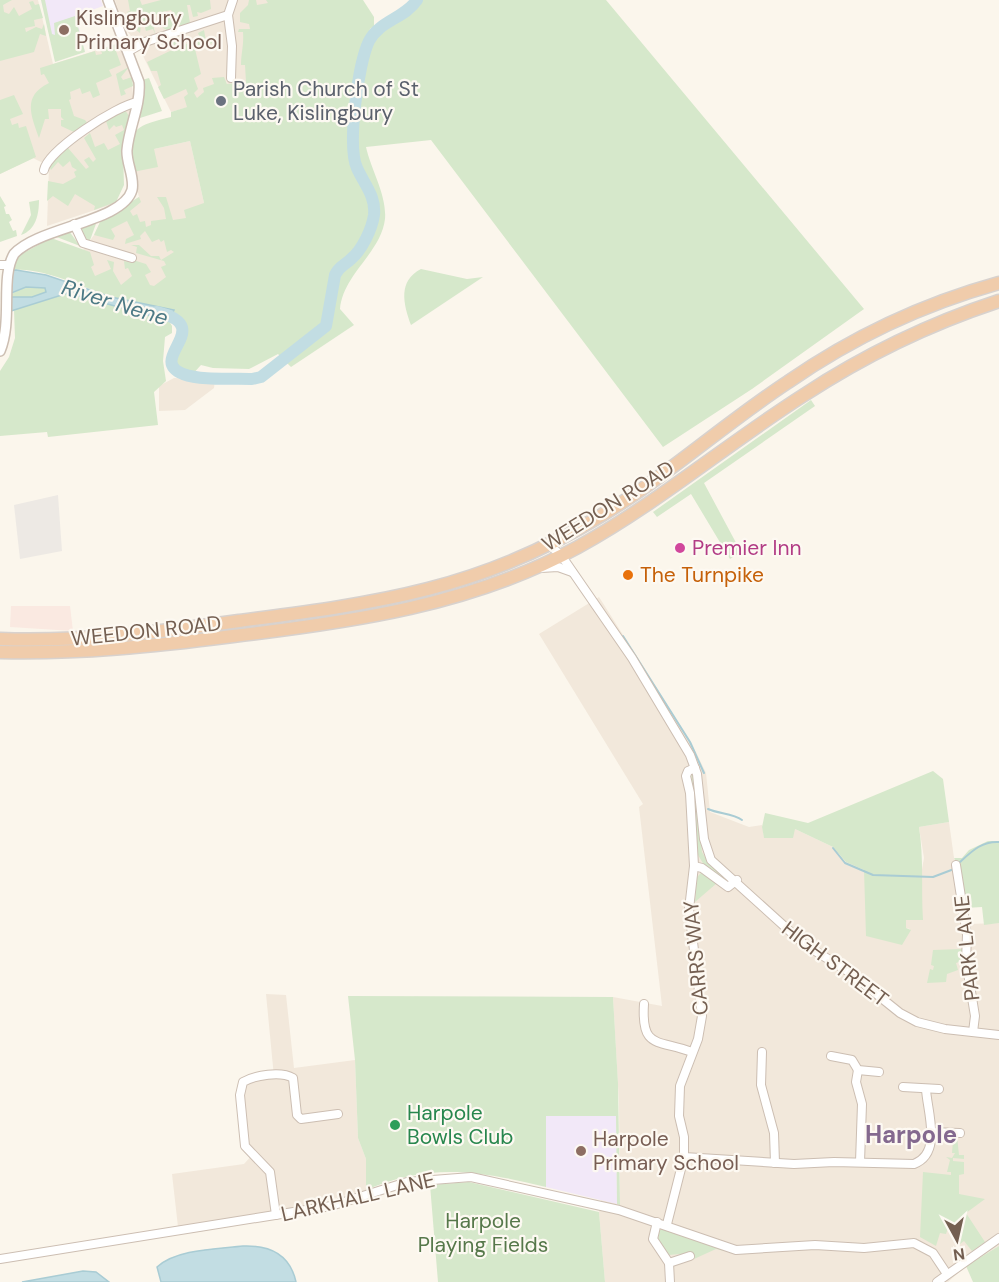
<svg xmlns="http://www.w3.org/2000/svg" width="999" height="1282" viewBox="0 0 999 1282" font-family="'DM Sans',sans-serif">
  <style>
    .residential { fill: #f2e8db }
    .commercial { fill: #fae9e1 }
    .industrial { fill: #ede9e4 }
    .education { fill: #f2e8f8 }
    .green { fill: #d6e8cb }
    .water { fill: #c2dde3; stroke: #a9ccd4; stroke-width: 1.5 }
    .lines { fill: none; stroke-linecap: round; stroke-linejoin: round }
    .stream { stroke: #a9ccd4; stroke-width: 2 }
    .river { stroke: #c2dde3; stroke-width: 12 }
    .minor-casing { stroke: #ccbeb2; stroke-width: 10 }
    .tertiary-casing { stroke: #ccbeb2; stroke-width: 12 }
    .trunk-casing { stroke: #d8d2ce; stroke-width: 15 }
    .minor { stroke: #fff; stroke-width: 8 }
    .tertiary { stroke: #fff; stroke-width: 9 }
    .trunk { stroke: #f0ccab; stroke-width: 12 }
    .education-dot { fill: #8d6e63; stroke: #fdf9f2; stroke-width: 2 }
    .worship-dot { fill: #6b7280; stroke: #fdf9f2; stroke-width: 2 }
    .hotel-dot { fill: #d1479c; stroke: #fdf9f2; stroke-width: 2 }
    .food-dot { fill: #e8710a; stroke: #fdf9f2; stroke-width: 2 }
    .leisure-dot { fill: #2e9e5b; stroke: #fdf9f2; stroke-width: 2 }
    .labels { text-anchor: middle; stroke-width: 4.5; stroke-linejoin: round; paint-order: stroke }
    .education-label { font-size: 21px; fill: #785e54; stroke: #fdf9f2; text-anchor: start }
    .worship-label { font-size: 21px; fill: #5b616d; stroke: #fdf9f2; text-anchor: start }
    .street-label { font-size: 21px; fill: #745f51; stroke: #fdf9f2 }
    .hotel-label { font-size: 21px; fill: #b23c85; stroke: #fdf9f2; text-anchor: start }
    .food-label { font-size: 21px; fill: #c56008; stroke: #fdf9f2; text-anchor: start }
    .leisure-label { font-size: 21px; fill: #27864d; stroke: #fdf9f2; text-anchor: start }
    .park-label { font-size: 21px; fill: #56784a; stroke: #fdf9f2 }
    .water-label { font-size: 22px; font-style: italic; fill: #4c7985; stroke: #fdf9f2 }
    .quarter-label { font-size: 24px; font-weight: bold; fill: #84698f; stroke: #fdf9f2 }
  </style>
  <rect width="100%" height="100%" fill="#fbf6ec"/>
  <!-- residential -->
  <g class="residential">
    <path d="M0,0H38L53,64L116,44L119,46L130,69L134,102L113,204L47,226L49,166L33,158L0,174Z"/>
    <path d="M115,0H299L269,74L243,84H227L226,81L188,107L171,112L144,58L138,39L131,36L124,27Z"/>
    <path d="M190,141L204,203L182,304L112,293L75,261L94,235L101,220L139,197L133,172L154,149Z"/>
    <path d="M174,378L215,380L214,388L185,410L159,411V386Z"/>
    <path d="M599,597L691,742L706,773L710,812L749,827L762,825L764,837L795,829L833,847L846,862L864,870L901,945L910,929L906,928V920L922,919L921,875L924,858L919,827L949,822L954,858L961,871L969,924L999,923V1246L966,1266L948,1282H605L599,1212L601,1200L620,1204L619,1102L613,997L662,1006L639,807L643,804L539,634Z"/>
    <path d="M266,994L286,995L294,1068L355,1060L358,1138L366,1159V1190L293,1210L178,1227L172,1174L244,1164L254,1153L248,1143L244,1090L245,1085L254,1080L274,1077Z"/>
  </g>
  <!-- commercial -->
  <path class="commercial" d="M11,606H70L73,631L10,627Z"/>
  <!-- industrial -->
  <path class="industrial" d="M58,495L62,551L20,559L14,505Z"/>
  <!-- education -->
  <g class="education">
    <path d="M41,0H101L103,6L76,16L85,52L50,37Z"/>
    <path d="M546,1116H616L617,1204L546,1187Z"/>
  </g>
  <!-- green -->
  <g class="green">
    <path d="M0,0H12L3,5L4,12L9,14L14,7L19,16L32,9L29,2L33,1L35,5L39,4L43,18L34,20L35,26L25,28L26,32L36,27L42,29L44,24L46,36L40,34L34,52L0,61Z"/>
    <path d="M41,0H45L52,34L55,35L54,23L75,16L85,52L55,62Z"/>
    <path d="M128,0H140L142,5L161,0H210L211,9L201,13L197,12L198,16L193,17L190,5H187L190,23L167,30L163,28L166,18L173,14L171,10L158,13L152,18L155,34L153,29L146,31L144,24L141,25L140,33L135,29L137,26L127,12L130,11Z"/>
    <path d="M249,0H256L257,5L268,3L266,0H363L374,17V26L370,29C355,62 348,99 350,136L354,130C356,100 353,53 377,31C390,19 407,15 417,0H606L864,309L752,389L663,447L431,140L366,147C371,170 387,195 385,219C381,253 343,274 340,309L354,325L291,367L278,354L249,369L213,368L201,365L191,376C150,365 185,348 183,327L171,316L173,310C153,306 133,303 113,297C85,289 38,264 9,271L18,256L51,238L90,252L94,265L91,267L95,276L111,269L107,260L114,262L113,271L121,285L132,276L128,268L125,269L124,261L132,263L133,260L146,264L151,272L145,275L150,285L154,286L166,277L161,267L166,265L164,261L136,253L137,247L131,245H139L151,256H159L161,260L174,252L171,250L167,252L164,240L161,242L159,239L152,242L145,231L140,236L141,239L125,244L126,239L134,235L127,221L111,229L115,236L113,240L94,235L101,220L139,197L141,202L130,211L133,216L137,214L140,222L145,221L146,227L151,225V221L166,219L164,208L157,197H166L173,220L186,218L184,210L204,203L190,141L154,149L158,167L133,172C124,130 134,126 171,117V112L187,107L184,97L188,94L186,89L164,99L158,87L161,85L157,71H151L147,62L172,50L167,37L177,33L181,43L177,45L178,48L200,38L198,33L204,30L206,41L216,39L217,35L218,41L195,49L201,74L194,78L198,89L194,93L197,98L204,92L203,88L214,84L212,78L224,77L227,84L246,82L245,65H241C241,53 244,46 243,32H238L239,29H250L249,24L240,22V13L248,5Z"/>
    <path d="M116,44L121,49L116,51L121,65L109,70L112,76L96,83L100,95L93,98L90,91L82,94L80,88L70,92L71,99L69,100L74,116L85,120L88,124L76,133L61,126V120H64L61,117V109H48L49,119H45L39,138C31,115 22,96 49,83L44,74L41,75L40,68L95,51L96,55L102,54L101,49Z"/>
    <path d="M129,67L121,77L123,80L132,77L133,86L124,90L126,94L121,96L116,74Z"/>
    <path d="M149,78L162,111L140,118L143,97L142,80Z"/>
    <path d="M14,95L23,114L10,119L12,125L18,123L19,128L26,126L36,157L0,174V100Z"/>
    <path d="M125,110L129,116L123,152L124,185L116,202L94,210L95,206L75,194L68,206L53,196L47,201L48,181L63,184L76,177L74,172L77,170L72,167L70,161L63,167L58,162L51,170L49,166L68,148L86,169L89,167L84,160L89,157L93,162L96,159L84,138L90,133L95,147L104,143L108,150L120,144L115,135L124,130L122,125L116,127L114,125L109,130L106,121Z"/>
    <path d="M0,196L6,206L4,207L6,214H9L12,220L9,222L13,231L16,230L17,236L0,242Z"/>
    <path d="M39,200C39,214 36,230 21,235L31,215L29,202Z"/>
    <path d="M97,221L89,243L86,242L81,233L82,228Z"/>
    <path d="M69,231L80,246L54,236Z"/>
    <path d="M421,269L467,279L483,277L411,325C403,303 398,281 421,269Z"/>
    <path d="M35,286L45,288L46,292L32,297H6L20,289Z"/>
    <path d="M68,293L169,321L172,326V333L165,337L163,361L166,381L154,392L158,425L48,437L47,432L0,436V371L9,357L15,338L14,310Z"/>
    <path d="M811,400L815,406L704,483L741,552L730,559L691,494L657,517L653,512Z"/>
    <path d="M933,771L943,779L949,822L919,827C924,859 921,887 923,920H906V928L911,930L902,945L866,936L864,870L846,862L833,847L795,829L793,838H764L762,827L765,813L808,823Z"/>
    <path d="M691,772L694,774L702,852L709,864L731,880L730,885L704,865L698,855Z"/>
    <path d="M988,841H999V923L984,925L982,907L966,908L960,867L954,858H962L969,850Z"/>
    <path d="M701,873L717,883L695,902L697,877Z"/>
    <path d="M962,949V961L956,963L958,970L947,974L946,982L927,983L930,969L933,970L934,966L931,965L933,950Z"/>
    <path d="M348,996L613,997L618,1083L620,1205L617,1204L616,1116H546V1187C480,1171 431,1162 366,1190V1159L358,1138L355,1060Z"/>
    <path d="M948,1135L957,1136L959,1155H964V1159L953,1158V1161L964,1162V1174L959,1175V1194L985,1199L966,1213L985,1242L972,1251L964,1241L960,1244L959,1231L948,1228L946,1234L940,1233L936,1246L920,1237L923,1172L951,1175V1172H947L950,1160L946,1157L952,1158L955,1153H952L953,1141L945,1140Z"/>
    <path d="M469,1182L599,1212L605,1282H438L430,1185Z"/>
    <path d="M664,1228L729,1250V1252L716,1249L694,1259L691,1253L669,1255L657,1240L658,1231Z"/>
    <path d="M999,1246V1282H973L966,1266Z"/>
  </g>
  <!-- water -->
  <g class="water">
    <path d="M16,270L46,275L111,297L174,310L169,321L68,293L11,311L9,297H32L46,292L45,288L26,287L9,294L12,286L9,271Z"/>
    <path d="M243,1246C269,1245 290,1254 296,1282H161L157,1267C176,1249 217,1249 243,1246Z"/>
    <path d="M83,1271L96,1272L109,1282H22Z"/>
  </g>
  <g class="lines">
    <!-- stream -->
    <g class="stream">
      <path d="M623,636L690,742L704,773"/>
      <path d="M708,809C719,814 733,813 742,820"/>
      <path d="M833,848L845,863L873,875L933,877L954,869"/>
      <path d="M960,862C972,851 982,841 999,842"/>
    </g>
    <!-- river -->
    <path class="river" d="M157,312C218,327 145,359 183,374C203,381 231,378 252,379L261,377L326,326L335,275C339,266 344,266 351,259C362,250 372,229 374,215C376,196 364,184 357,168C347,146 358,64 369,41C379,21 405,18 417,0"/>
    <defs>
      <g id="minor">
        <path d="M129,51L145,42L228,15"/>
        <path d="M231,78L232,46L228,15L233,0"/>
        <path d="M44,170C48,150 117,105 138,102"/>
        <path d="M74,224L83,243L132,258"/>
        <path d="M0,265H7"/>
        <path d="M549,545L561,555L632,658L690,755L697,774L704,839L711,860L804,944L849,972L900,1013L917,1022L945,1029L999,1035"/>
        <path d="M541,568L558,567L572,572"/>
        <path d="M956,865L967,935L966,961L975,1016L973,1032"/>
        <path d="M694,866L702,868L728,887L737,880"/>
        <path d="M644,1004C641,1050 658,1039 692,1052"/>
        <path d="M762,1052L761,1085L774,1133L775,1163"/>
        <path d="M831,1056L852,1060L858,1070L879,1072"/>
        <path d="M858,1070L856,1082L862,1104L860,1162"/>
        <path d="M903,1087L939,1089"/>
        <path d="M930,1132L960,1133"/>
        <path d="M684,1157L794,1164L834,1162L914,1164C943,1153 927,1111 926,1089"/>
        <path d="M276,1215L270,1172L245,1146L240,1095L243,1082C255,1075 281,1071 293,1078L297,1115L301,1119L338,1114"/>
        <path d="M657,1222L653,1239L669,1263L670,1282"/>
        <path d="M667,1224L684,1157V1137L679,1116L680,1086L698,1039L702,1016L689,909L694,866L690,793L686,776L688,771L695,768"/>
        <path d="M0,1259L331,1206L407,1182L471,1177L619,1210L736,1250L815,1245L864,1248L914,1243L933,1253L947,1274"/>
        <path d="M669,1263L690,1256"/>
        <path d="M937,1282L999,1238"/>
      </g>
      <path id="tertiary" d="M0,351C13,320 0,278 14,254C38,227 123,222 132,190C135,177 126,163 127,150C129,127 141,105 139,82L108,0"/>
      <g id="trunk">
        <path d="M0,639C80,642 159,632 239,621C377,603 480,590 602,515C667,476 724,424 788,382C853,337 923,304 999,283"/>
        <path d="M0,652C78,654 155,646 233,636C352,622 472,605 578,547C658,503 727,444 804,395C865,355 929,324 999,301"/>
      </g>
    </defs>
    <!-- minor casing -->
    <use href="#minor" class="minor-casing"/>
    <!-- tertiary casing -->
    <use href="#tertiary" class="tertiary-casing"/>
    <!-- trunk casing -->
    <use href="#trunk" class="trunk-casing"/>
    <!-- minor -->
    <use href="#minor" class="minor"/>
    <!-- tertiary -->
    <use href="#tertiary" class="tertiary"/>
    <!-- trunk -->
    <use href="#trunk" class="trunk"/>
  </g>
  <!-- markers -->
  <g class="education-dot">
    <circle cx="64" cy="30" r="6"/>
    <circle cx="581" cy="1151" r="6"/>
  </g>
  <circle class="worship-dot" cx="221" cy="101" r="6"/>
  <circle class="hotel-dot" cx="680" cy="548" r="6"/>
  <circle class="food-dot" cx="628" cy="575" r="6"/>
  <circle class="leisure-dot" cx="395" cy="1125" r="6"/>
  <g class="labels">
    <!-- education labels -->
    <g class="education-label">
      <text x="76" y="25">Kislingbury<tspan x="76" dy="24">Primary School</tspan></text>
      <text x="593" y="1146">Harpole<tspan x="593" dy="24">Primary School</tspan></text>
    </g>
    <!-- worship labels -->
    <g class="worship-label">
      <text x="233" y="96">Parish Church of St<tspan x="233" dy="24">Luke, Kislingbury</tspan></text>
    </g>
    <!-- street labels -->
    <g class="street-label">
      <text transform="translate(608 506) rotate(-32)" y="7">WEEDON ROAD</text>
      <text transform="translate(146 631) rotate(-6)" y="7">WEEDON ROAD</text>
      <text transform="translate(967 948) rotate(-96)" y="7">PARK LANE</text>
      <text transform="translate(696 958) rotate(-95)" y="7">CARRS WAY</text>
      <text transform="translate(835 964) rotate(37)" y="7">HIGH STREET</text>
      <text transform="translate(358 1197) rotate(-13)" y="7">LARKHALL LANE</text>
    </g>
    <!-- hotel labels -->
    <g class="hotel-label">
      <text x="692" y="555">Premier Inn</text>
    </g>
    <!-- food labels -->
    <g class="food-label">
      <text x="640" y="582">The Turnpike</text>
    </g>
    <!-- leisure labels -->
    <g class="leisure-label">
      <text x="407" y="1120">Harpole<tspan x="407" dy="24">Bowls Club</tspan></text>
    </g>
    <!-- park labels -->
    <g class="park-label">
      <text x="483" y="1228">Harpole<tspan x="483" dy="24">Playing Fields</tspan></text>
    </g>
    <!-- water labels -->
    <g class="water-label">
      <text transform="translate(115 302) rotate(17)" y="8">River Nene</text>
    </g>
    <!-- quarter labels -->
    <g class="quarter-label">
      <text x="911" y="1143">Harpole</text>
    </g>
  </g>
  <!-- north arrow -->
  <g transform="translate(957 1240) rotate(172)" stroke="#fdf9f2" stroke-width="4.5" paint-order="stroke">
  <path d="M0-4.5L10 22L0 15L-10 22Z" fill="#745f51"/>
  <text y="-9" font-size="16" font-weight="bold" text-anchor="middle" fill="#745f51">N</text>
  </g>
</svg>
